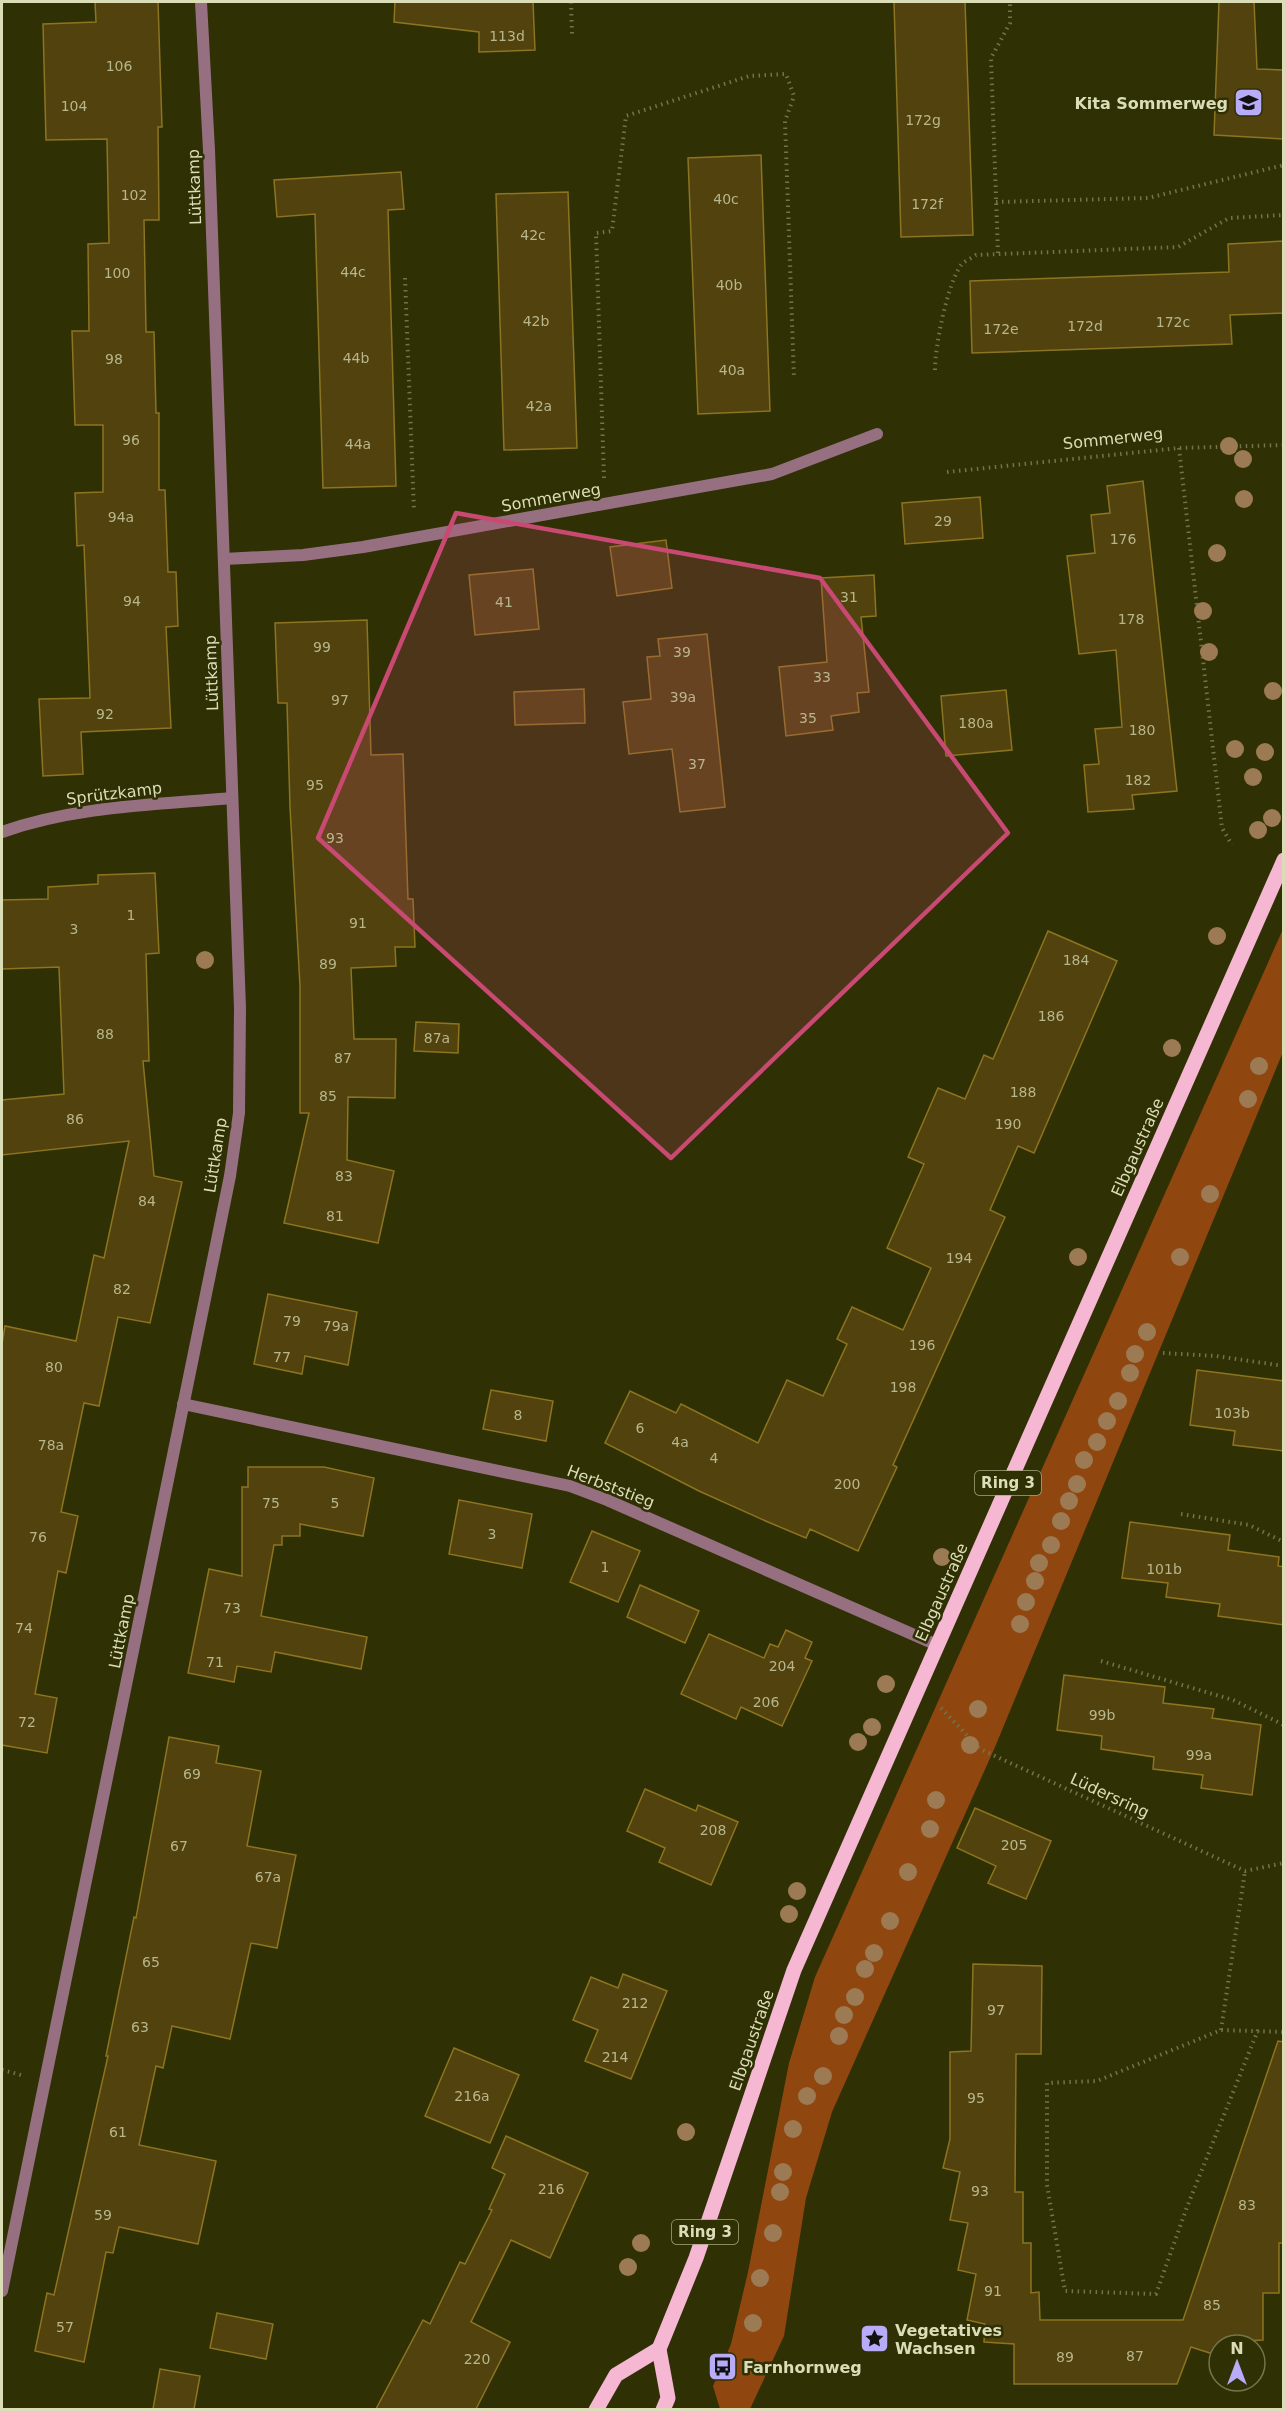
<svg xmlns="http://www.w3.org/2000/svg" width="1285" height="2411" viewBox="0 0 1285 2411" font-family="'DejaVu Sans',sans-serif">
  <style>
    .forest { fill: #90470f }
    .building { fill: #51420e; stroke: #8d7420; stroke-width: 1.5 }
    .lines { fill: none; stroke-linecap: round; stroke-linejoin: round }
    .path { stroke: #73744a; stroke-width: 4; stroke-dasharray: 1.5 4.5; stroke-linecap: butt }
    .minor { stroke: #967080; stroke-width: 12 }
    .primary { stroke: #f6b7d2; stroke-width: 15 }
    .tree { fill: #9c7a53 }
    .marked { fill: #c84972; fill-opacity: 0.2; stroke: #c84972; stroke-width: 4.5; stroke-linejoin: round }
    .labels { text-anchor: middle; stroke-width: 5; stroke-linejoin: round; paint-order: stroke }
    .number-label { font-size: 14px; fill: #b8b68c }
    .shield { fill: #2f3004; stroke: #a7a981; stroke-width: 1.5 }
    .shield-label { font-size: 15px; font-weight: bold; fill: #daddb6 }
    .poi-label { font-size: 16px; font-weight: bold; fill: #daddb6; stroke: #2f3004; text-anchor: start }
    .street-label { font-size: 16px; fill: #daddb6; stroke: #2f3004 }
  </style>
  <rect width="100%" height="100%" fill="#2f3004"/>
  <!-- forest -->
  <path class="forest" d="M1283,929V1052L995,1747L832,2112L806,2198L784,2336L750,2409H720L713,2386L731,2344L748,2272L789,2063L815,1977Z"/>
  <!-- building -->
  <g class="building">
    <path d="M95,2H158L162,127H158L159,220H144L146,332H154L156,413H159V490H165L168,572H176L178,626L166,627L171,728L81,732L83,774L43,776L39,699L90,698L84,545L77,546L75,493L103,492V425H75L72,331H89L88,244L109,243L107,139L46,140L43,24L96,22Z"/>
    <path d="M395,2H533L535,50L479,52V32L394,22Z"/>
    <path d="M894,2H965L973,235L901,237Z"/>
    <path d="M1219,2H1254L1257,69L1284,70V139L1214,135Z"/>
    <path d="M761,155L770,411L698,414L688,158Z"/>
    <path d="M401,172L404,209L388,210L396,486L323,488L315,214L277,217L274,180Z"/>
    <path d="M568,192L577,448L504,450L496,194Z"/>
    <path d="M1284,241V313L1230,315L1232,344L972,353L970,281L1229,272L1228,244Z"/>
    <path d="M1143,481L1177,791L1132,795L1134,809L1088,812L1084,765L1099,764L1095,729L1122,727L1116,650L1079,654L1067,556L1095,553L1091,515L1110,513L1107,486Z"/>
    <path d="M980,497L983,538L905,544L902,503Z"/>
    <path d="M666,540L672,588L617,596L610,547Z"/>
    <path d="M533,569L539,629L475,635L469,575Z"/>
    <path d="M874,575L876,616L861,617L869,692L857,693L859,712L831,716L833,730L786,736L779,667L827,662L821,578Z"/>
    <path d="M367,620L371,755L403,754L408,899H413L415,947H395L396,966L351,968L354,1039H396L395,1098L348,1097L347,1160L394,1171L378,1243L284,1223L309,1113H300V986L290,807L287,703H278L275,623Z"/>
    <path d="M707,634L725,807L680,812L672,749L629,754L623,702L651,699L647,657L660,656L658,639Z"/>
    <path d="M584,689L585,723L515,725L514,692Z"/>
    <path d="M1006,690L1012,750L946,756L941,696Z"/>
    <path d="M155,873L159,953L146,954L149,1061H143L154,1176L182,1182L150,1323L118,1317L99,1406L84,1403L61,1512L78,1516L66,1573L58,1571L35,1694L57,1698L47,1753L2,1745V1344L5,1326L76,1341L94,1255L104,1258L129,1141L2,1155V1100L64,1094L59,967L2,969V900L48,899V887L98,884V875Z"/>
    <path d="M1048,931L1117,961L1034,1153L1018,1146L990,1210L1005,1217L893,1465L897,1467L858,1551L810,1529L806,1538L768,1522L699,1491L605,1443L630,1391L676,1413L681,1404L758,1443L787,1380L823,1396L847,1344L837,1339L852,1307L903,1330L931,1268L887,1248L924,1164L908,1157L938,1088L965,1099L984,1055L993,1059Z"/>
    <path d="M416,1022L459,1024L458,1053L414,1051Z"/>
    <path d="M268,1294L357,1312L348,1365L305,1356L302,1374L254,1364Z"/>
    <path d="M1197,1370L1284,1381V1451L1233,1445L1235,1431L1190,1425Z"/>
    <path d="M491,1390L553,1401L546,1441L483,1429Z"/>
    <path d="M248,1467H324L374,1478L363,1536L300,1524V1536H282V1545H274L261,1616L367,1637L361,1669L275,1652L271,1672L237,1666L234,1682L188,1673L209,1569L242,1576V1487H248Z"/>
    <path d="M459,1500L532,1514L522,1568L449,1554Z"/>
    <path d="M1130,1522L1230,1535L1228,1550L1279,1557L1278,1566L1284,1567V1625L1218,1616L1220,1604L1166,1597L1168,1583L1122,1578Z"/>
    <path d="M592,1531L640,1551L618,1602L570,1582Z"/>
    <path d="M640,1585L699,1611L685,1643L627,1617Z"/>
    <path d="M786,1630L812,1642L805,1658L812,1661L782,1726L741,1707L736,1719L681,1694L709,1634L764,1658L770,1644L778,1647Z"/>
    <path d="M1064,1675L1165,1687L1163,1703L1214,1709L1212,1718L1261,1725L1252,1795L1201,1788L1203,1775L1153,1769L1154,1757L1101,1749L1102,1736L1057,1730Z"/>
    <path d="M169,1737L219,1746L216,1763L261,1771L247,1846L296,1855L277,1948L251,1943L230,2039L172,2026L163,2068L156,2066L139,2145L216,2161L198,2244L119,2227L113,2253L106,2252L84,2362L35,2351L47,2293L54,2295L108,2056H106L134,1917L136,1918Z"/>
    <path d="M645,1789L696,1811L698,1805L738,1822L711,1885L659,1862L665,1848L627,1831Z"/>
    <path d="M975,1808L1051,1841L1026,1899L988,1883L996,1866L957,1848Z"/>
    <path d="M973,1964L1042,1966L1041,2054H1016L1015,2192H1023V2243H1031V2293L1039,2292L1040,2320H1183L1278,2041L1284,2042V2243H1279V2293H1263V2340L1243,2341L1242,2345H1219V2356L1191,2347L1177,2384H1014V2344L984,2342L985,2324L967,2320L976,2274L958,2270L968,2223L950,2220L960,2172L943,2168L950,2139V2052L971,2051Z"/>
    <path d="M623,1974L667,1991L631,2079L585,2061L598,2030L573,2020L591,1977L618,1988Z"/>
    <path d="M454,2048L519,2075L490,2143L425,2116Z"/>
    <path d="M506,2136L588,2173L550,2258L511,2240L471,2322L510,2342L476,2409H376L423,2320L430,2324L460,2262L465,2264L492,2210L489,2209L505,2174L492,2168Z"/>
    <path d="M217,2313L273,2324L266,2359L210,2348Z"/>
    <path d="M160,2369L200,2376L194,2409H153Z"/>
  </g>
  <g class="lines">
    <!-- path -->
    <g class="path">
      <path d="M571,2L572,34"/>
      <path d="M996,202L1148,198L1284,165"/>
      <path d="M998,253L991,58L1010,23V2"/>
      <path d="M405,278L414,511"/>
      <path d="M935,370C935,346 947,285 961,265C964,261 972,258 976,255L1178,247L1229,218L1284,215"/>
      <path d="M1179,448L1222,828L1232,845"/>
      <path d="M947,472L1179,448L1284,445"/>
      <path d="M604,478L596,233L612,231L626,116L749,76L786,74L794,96L785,121L794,378"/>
      <path d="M1163,1353L1216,1356L1284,1366"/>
      <path d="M1181,1514L1249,1525L1284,1542"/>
      <path d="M1101,1661L1233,1700L1284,1725"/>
      <path d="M941,1708L980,1749L1245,1871L1284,1863"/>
      <path d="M1221,2030L1245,1871"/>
      <path d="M1258,2030L1187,2207L1156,2294L1065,2291L1047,2185V2083L1097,2081L1221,2030L1284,2032"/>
      <path d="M2,2070L21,2075"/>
    </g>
    <!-- minor -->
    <g class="minor">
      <path d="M224,559L303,555L363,547L772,474L877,434"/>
      <path d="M2,832C76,806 154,805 232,798"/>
      <path d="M183,1404L570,1486L607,1500L937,1645"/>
      <path d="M2,2291L215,1250L230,1176L239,1113L240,1008L209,150L201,2"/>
    </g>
    <!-- primary -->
    <g class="primary">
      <path d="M596,2410L616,2375L659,2349"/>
      <path d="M663,2410L668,2398L659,2349L696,2258L794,1970L1284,860"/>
    </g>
  </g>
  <!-- trees -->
  <g class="tree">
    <circle cx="1229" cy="446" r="9"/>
    <circle cx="1243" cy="459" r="9"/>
    <circle cx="1244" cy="499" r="9"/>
    <circle cx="1217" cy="553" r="9"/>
    <circle cx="1203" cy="611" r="9"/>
    <circle cx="1209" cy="652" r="9"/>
    <circle cx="1273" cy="691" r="9"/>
    <circle cx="1235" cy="749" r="9"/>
    <circle cx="1265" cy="752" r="9"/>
    <circle cx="1253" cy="777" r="9"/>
    <circle cx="1272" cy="818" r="9"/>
    <circle cx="1258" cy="830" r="9"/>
    <circle cx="1217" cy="936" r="9"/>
    <circle cx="205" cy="960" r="9"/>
    <circle cx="1172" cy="1048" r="9"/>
    <circle cx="1259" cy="1066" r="9"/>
    <circle cx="1248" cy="1099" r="9"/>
    <circle cx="1210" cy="1194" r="9"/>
    <circle cx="1078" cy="1257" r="9"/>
    <circle cx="1180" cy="1257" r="9"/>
    <circle cx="1147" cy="1332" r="9"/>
    <circle cx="1135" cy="1354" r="9"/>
    <circle cx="1130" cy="1373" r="9"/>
    <circle cx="1118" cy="1401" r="9"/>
    <circle cx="1107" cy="1421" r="9"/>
    <circle cx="1097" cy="1442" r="9"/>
    <circle cx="1084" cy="1460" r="9"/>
    <circle cx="1077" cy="1484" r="9"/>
    <circle cx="1069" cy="1501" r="9"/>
    <circle cx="1061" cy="1521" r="9"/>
    <circle cx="1051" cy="1545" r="9"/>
    <circle cx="942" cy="1557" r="9"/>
    <circle cx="1039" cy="1563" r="9"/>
    <circle cx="1035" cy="1581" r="9"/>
    <circle cx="1026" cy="1602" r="9"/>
    <circle cx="1020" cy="1624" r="9"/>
    <circle cx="886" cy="1684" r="9"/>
    <circle cx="978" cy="1709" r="9"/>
    <circle cx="872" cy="1727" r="9"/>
    <circle cx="858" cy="1742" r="9"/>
    <circle cx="970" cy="1745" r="9"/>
    <circle cx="936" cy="1800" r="9"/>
    <circle cx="930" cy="1829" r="9"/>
    <circle cx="908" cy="1872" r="9"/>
    <circle cx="797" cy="1891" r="9"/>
    <circle cx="789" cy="1914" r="9"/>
    <circle cx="890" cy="1921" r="9"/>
    <circle cx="874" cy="1953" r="9"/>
    <circle cx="865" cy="1969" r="9"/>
    <circle cx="855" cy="1997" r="9"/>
    <circle cx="844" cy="2015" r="9"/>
    <circle cx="839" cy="2036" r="9"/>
    <circle cx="823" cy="2076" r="9"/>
    <circle cx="807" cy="2096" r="9"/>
    <circle cx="793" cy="2129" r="9"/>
    <circle cx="686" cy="2132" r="9"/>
    <circle cx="783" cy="2172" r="9"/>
    <circle cx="780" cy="2192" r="9"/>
    <circle cx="773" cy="2233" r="9"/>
    <circle cx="641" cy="2243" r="9"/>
    <circle cx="628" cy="2267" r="9"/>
    <circle cx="760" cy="2278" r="9"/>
    <circle cx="753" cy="2323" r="9"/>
  </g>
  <!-- marked area -->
  <path class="marked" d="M456,513L820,578L1008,833L671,1158L318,838Z"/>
  <!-- icons -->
  <defs>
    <symbol id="school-square" viewBox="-11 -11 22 22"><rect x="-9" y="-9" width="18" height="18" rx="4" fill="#b8abf7" stroke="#2f3004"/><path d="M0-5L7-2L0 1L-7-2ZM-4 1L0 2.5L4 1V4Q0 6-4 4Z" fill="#111"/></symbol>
    <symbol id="sight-square" viewBox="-11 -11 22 22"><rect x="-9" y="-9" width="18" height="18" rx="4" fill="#b8abf7" stroke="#2f3004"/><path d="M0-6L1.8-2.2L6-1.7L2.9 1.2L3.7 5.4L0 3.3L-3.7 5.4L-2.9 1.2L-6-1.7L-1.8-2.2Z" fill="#111"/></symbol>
    <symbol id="bus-square" viewBox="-11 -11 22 22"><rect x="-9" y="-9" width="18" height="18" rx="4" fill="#b8abf7" stroke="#2f3004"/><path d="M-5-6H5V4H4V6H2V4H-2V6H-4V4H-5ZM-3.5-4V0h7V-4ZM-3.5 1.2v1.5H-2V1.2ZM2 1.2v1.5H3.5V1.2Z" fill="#111"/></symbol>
  </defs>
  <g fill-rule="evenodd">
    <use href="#school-square" x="1232" y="86" width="33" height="33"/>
    <use href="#sight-square" x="858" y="2322" width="33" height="33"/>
    <use href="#bus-square" x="706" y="2350" width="33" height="33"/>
  </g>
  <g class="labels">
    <!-- number labels -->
    <g class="number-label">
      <text x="507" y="41">113d</text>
      <text x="119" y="71">106</text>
      <text x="74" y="111">104</text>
      <text x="923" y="125">172g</text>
      <text x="134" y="200">102</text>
      <text x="726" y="204">40c</text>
      <text x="927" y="209">172f</text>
      <text x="533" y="240">42c</text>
      <text x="353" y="277">44c</text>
      <text x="117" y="278">100</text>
      <text x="729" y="290">40b</text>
      <text x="536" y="326">42b</text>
      <text x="1173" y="327">172c</text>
      <text x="1085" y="331">172d</text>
      <text x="1001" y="334">172e</text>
      <text x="356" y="363">44b</text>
      <text x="114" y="364">98</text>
      <text x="732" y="375">40a</text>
      <text x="539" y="411">42a</text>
      <text x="131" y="445">96</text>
      <text x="358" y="449">44a</text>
      <text x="121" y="522">94a</text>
      <text x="943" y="526">29</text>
      <text x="1123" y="544">176</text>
      <text x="849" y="602">31</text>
      <text x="132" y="606">94</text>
      <text x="504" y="607">41</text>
      <text x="1131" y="624">178</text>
      <text x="322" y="652">99</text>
      <text x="682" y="657">39</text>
      <text x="822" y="682">33</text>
      <text x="683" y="702">39a</text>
      <text x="340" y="705">97</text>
      <text x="105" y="719">92</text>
      <text x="808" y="723">35</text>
      <text x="976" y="728">180a</text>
      <text x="1142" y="735">180</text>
      <text x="697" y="769">37</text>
      <text x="1138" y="785">182</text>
      <text x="315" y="790">95</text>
      <text x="335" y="843">93</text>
      <text x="131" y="920">1</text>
      <text x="358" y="928">91</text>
      <text x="74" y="934">3</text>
      <text x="1076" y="965">184</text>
      <text x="328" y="969">89</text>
      <text x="1051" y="1021">186</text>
      <text x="105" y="1039">88</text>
      <text x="437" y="1043">87a</text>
      <text x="343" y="1063">87</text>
      <text x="1023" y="1097">188</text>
      <text x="328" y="1101">85</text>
      <text x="75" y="1124">86</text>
      <text x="1008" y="1129">190</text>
      <text x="344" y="1181">83</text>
      <text x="147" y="1206">84</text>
      <text x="335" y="1221">81</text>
      <text x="959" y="1263">194</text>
      <text x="122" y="1294">82</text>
      <text x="292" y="1326">79</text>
      <text x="336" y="1331">79a</text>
      <text x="922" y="1350">196</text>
      <text x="282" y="1362">77</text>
      <text x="54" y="1372">80</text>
      <text x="903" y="1392">198</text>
      <text x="1232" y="1418">103b</text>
      <text x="518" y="1420">8</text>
      <text x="640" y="1433">6</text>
      <text x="680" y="1447">4a</text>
      <text x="51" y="1450">78a</text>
      <text x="714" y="1463">4</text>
      <text x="847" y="1489">200</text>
      <text x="271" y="1508">75</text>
      <text x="335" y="1508">5</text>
      <text x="492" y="1539">3</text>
      <text x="38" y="1542">76</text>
      <text x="605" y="1572">1</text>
      <text x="1164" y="1574">101b</text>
      <text x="232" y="1613">73</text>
      <text x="24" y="1633">74</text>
      <text x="215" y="1667">71</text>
      <text x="782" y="1671">204</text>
      <text x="766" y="1707">206</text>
      <text x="1102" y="1720">99b</text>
      <text x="27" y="1727">72</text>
      <text x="1199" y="1760">99a</text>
      <text x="192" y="1779">69</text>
      <text x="713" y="1835">208</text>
      <text x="1014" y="1850">205</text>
      <text x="179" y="1851">67</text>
      <text x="268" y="1882">67a</text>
      <text x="151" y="1967">65</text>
      <text x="635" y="2008">212</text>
      <text x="996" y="2015">97</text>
      <text x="140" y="2032">63</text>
      <text x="615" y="2062">214</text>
      <text x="472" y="2101">216a</text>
      <text x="976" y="2103">95</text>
      <text x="118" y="2137">61</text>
      <text x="551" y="2194">216</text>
      <text x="980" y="2196">93</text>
      <text x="1247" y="2210">83</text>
      <text x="103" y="2220">59</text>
      <text x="993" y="2296">91</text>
      <text x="1212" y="2310">85</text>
      <text x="65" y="2332">57</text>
      <text x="1135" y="2361">87</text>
      <text x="1065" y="2362">89</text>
      <text x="477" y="2364">220</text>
    </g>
    <!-- shield labels -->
    <g class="shield">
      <rect x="975" y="1471" width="66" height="24" rx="4.5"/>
      <rect x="672" y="2220" width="66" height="24" rx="4.5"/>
    </g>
    <g class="shield-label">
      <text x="1008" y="1488">Ring 3</text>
      <text x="705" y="2237">Ring 3</text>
    </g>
    <!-- poi labels -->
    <g class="poi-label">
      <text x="1228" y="109" text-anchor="end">Kita Sommerweg</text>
      <text x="895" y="2336">Vegetatives<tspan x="895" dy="18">Wachsen</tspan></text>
      <text x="743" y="2373">Farnhornweg</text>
    </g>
    <!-- street labels -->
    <g class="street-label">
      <text transform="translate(194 187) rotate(-92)" y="6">Lüttkamp</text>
      <text transform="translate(1113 438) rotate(-6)" y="6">Sommerweg</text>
      <text transform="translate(551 497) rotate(-10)" y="6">Sommerweg</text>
      <text transform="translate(211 673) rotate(-92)" y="6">Lüttkamp</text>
      <text transform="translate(114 793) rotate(-7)" y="6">Sprützkamp</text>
      <text transform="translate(1137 1147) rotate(-66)" y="6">Elbgaustraße</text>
      <text transform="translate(215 1155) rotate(-81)" y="6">Lüttkamp</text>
      <text transform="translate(611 1486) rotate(21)" y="6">Herbststieg</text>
      <text transform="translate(941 1592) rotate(-66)" y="6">Elbgaustraße</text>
      <text transform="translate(121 1631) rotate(-79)" y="6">Lüttkamp</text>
      <text transform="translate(1110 1795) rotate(25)" y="6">Lüdersring</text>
      <text transform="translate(751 2040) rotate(-71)" y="6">Elbgaustraße</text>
    </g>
  </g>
  <!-- border -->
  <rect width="1285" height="2411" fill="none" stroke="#daddb6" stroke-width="6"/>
  <!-- north arrow -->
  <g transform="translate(1237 2363)"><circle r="28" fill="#2f3004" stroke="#73754b" stroke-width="1.5"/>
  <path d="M0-4.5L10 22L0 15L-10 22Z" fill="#b8abf7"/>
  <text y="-9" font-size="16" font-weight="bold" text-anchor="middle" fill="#daddb6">N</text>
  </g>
</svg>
